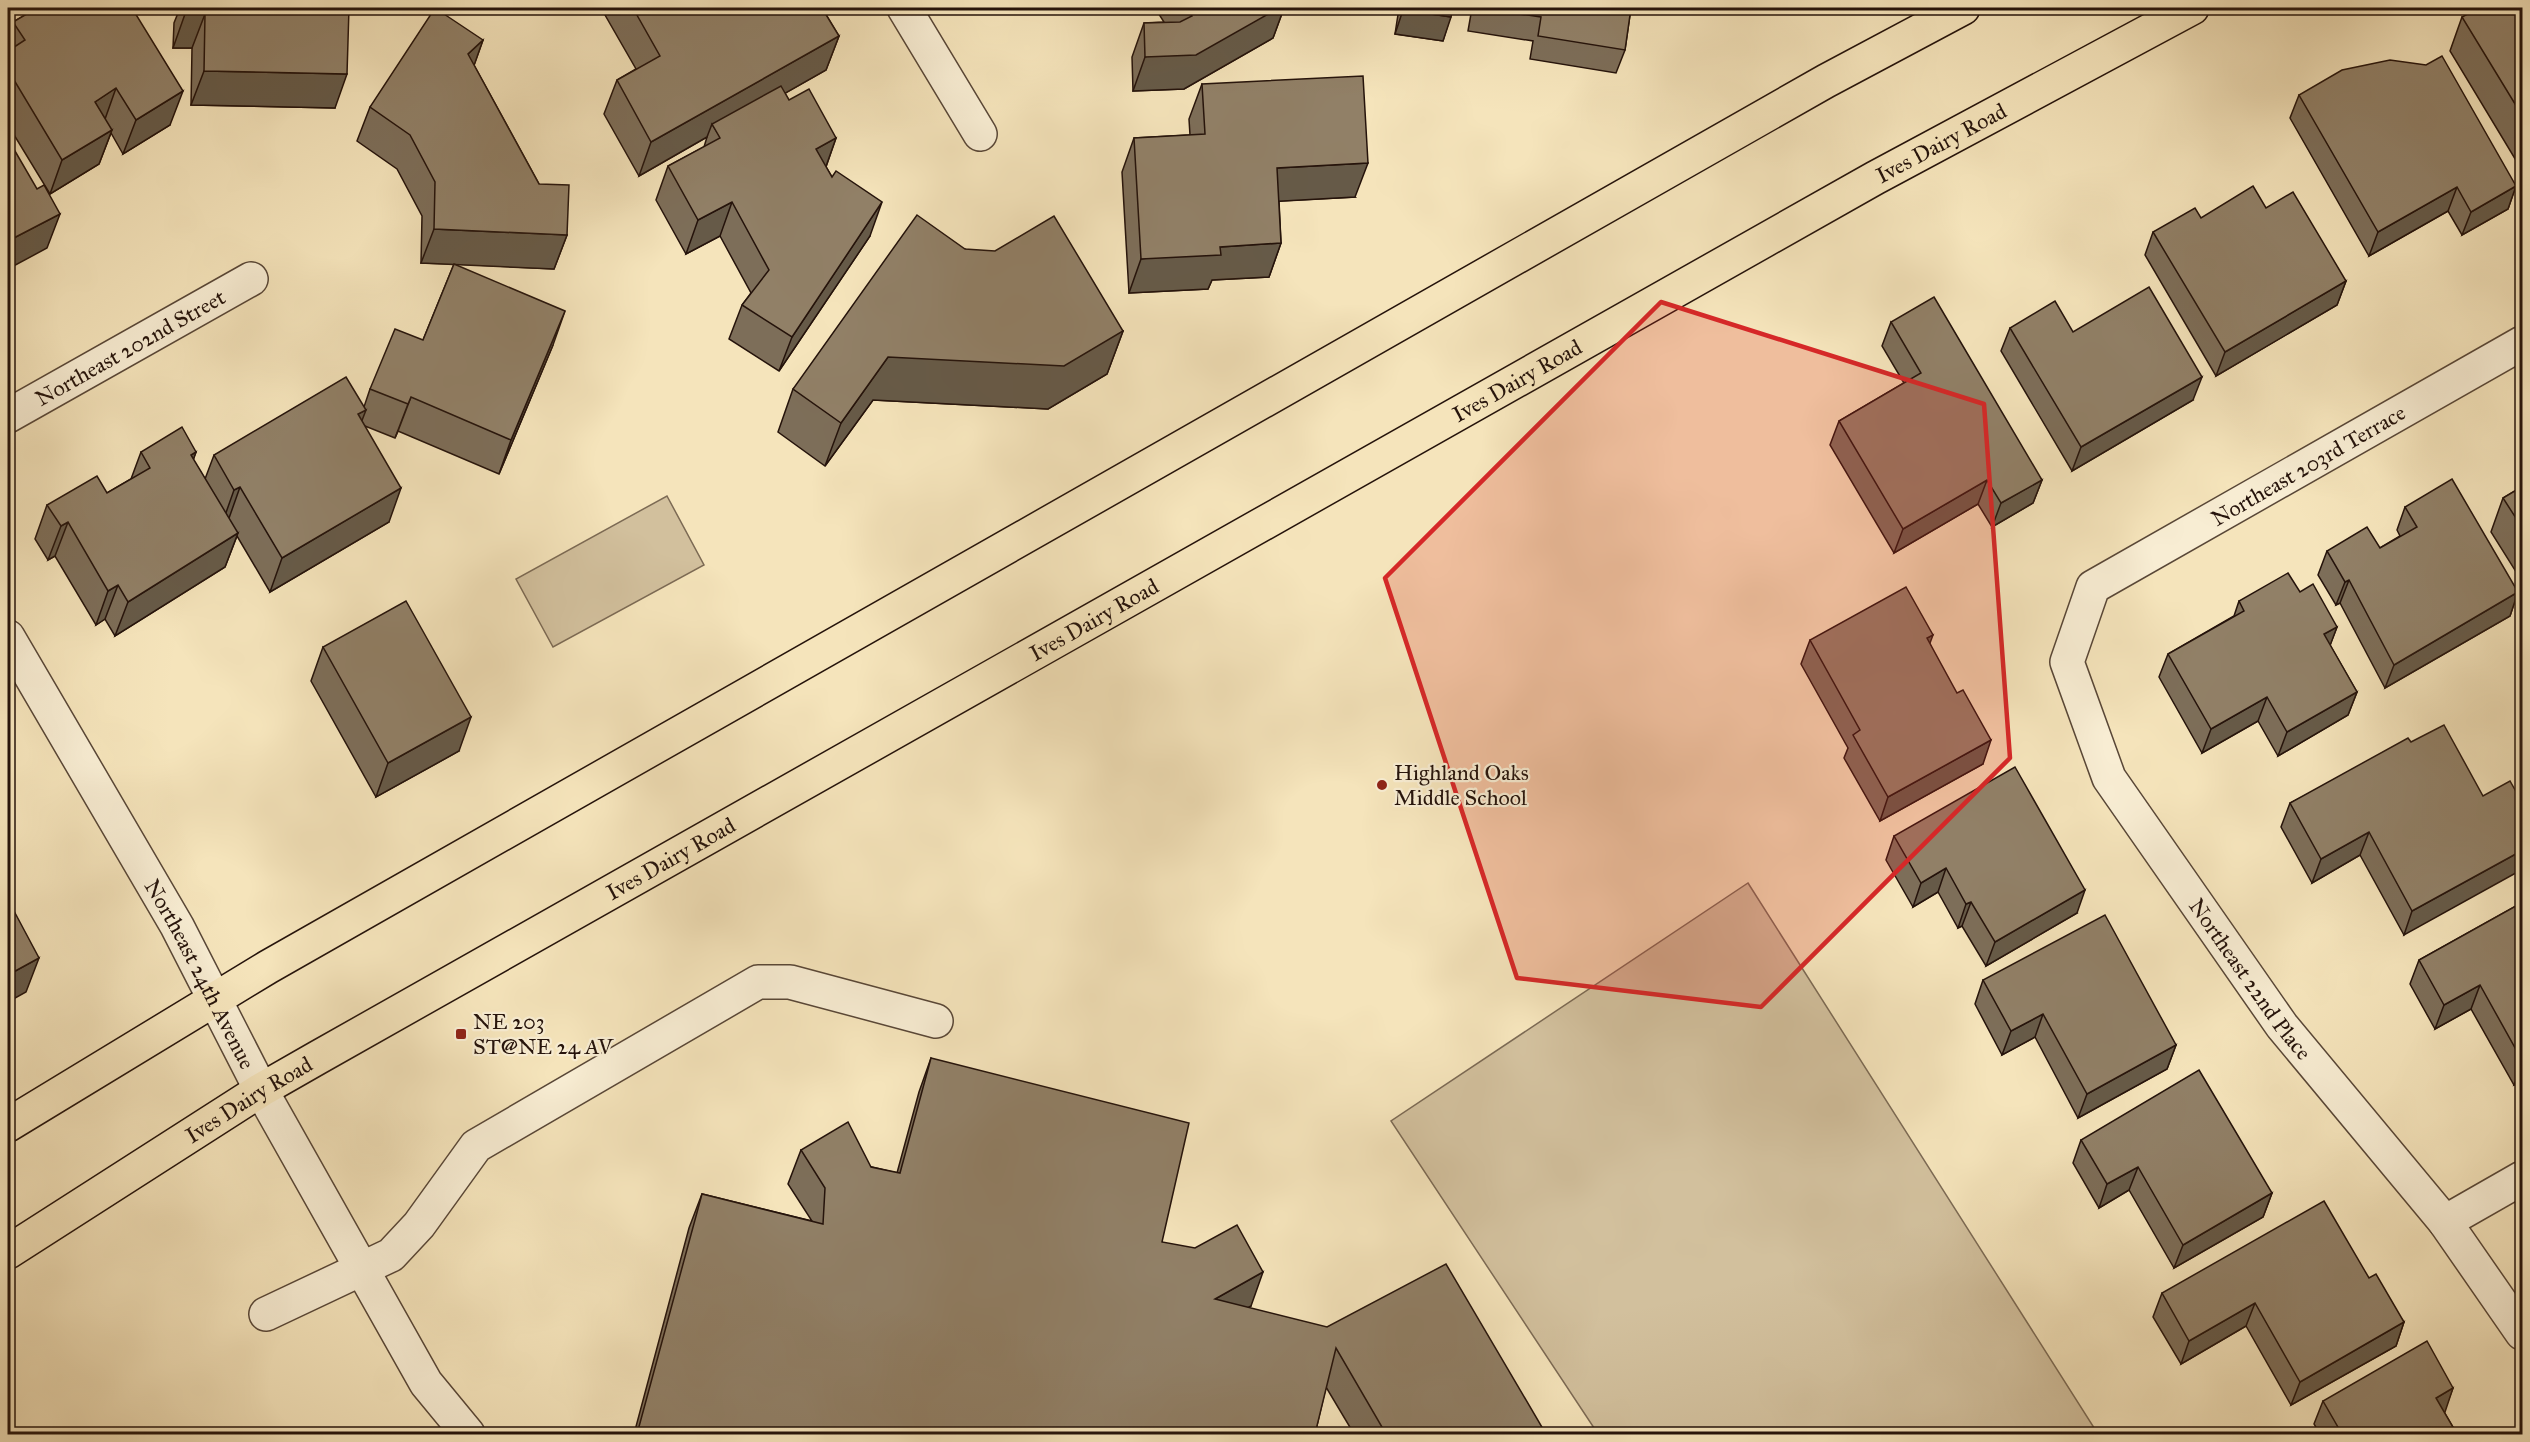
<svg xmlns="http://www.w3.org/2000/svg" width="2530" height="1442" viewBox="0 0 2530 1442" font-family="'IM FELL Great Primer',serif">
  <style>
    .green { fill: #d2c09d; stroke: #7c6a54; stroke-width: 1.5 }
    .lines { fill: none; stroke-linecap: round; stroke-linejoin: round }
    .minor-casing { stroke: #594737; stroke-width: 36 }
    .major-casing { stroke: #25130b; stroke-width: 36 }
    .minor { stroke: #f8edd3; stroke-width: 33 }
    .major { stroke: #f5e4bb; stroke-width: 33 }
    .wall { fill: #7d6e59; stroke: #25130b; stroke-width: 1.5 }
    .shaded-wall { fill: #665a48; stroke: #25130b; stroke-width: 1.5 }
    .building { fill: #918067; stroke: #25130b; stroke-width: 1.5 }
    .marked { fill: #d62828; fill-opacity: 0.2; stroke: #d62828; stroke-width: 4.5; stroke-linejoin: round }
    .poi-dot { fill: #8f2418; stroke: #f8edd3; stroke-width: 2 }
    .labels { text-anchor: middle; stroke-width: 4.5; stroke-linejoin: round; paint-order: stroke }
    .street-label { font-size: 22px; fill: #25130b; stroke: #f8edd3 }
    .poi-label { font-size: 22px; fill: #25130b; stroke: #f8edd3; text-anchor: start }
  </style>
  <rect width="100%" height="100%" fill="#f5e4bb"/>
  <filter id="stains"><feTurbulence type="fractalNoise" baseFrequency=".00333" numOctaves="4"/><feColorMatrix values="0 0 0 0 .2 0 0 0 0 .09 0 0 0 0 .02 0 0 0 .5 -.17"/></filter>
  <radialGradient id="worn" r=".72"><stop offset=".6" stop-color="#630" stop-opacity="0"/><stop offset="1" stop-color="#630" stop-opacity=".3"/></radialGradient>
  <!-- green -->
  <g class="green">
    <path d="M667,496L704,565L553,647L516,579Z"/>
    <path d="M1748,883L2098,1434H1598L1391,1121Z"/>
  </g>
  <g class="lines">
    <defs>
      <g id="minor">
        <path d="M904,8L980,134"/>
        <path id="s1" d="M2522,343L2093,587L2067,662L2109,778L2282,1026L2445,1222L2522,1333"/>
        <path id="s2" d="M8,416L251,279"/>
        <path id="s3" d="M8,637L177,926L261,1090L426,1383L468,1434"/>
        <path d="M2445,1222L2522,1178"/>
        <path d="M266,1314L391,1255L419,1225L476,1146L758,982H790L936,1021"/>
      </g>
      <g id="major">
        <path d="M8,1125L268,967L1826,81L1963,8"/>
        <path id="s4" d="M8,1252L261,1090L317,1058L1875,178L2192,8"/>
      </g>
    </defs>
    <!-- minor casing -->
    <use href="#minor" class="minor-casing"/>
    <!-- major casing -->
    <use href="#major" class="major-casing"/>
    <!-- minor -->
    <use href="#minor" class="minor"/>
    <!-- major -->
    <use href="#major" class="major"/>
  </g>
  <!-- wall -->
  <g class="wall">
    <path d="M37,8L170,125L123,154L111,133L99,164L50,194L8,125V37L13,22Z"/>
    <path d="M180,8H349L335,108L191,105L192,48H173L174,23Z"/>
    <path d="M601,8H822L839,36L826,70L785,93L789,100L836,138L826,167L832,177L870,236L779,371L729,339L742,305L751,293L720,236L686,254L656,200L668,166L704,147L707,137L639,176L604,114L617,80L636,69Z"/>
    <path d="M1155,8H1284L1273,38L1184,89L1133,91L1132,57L1144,23L1164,22Z"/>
    <path d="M1399,8H1453L1443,41L1395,34Z"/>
    <path d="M1472,8H1631L1625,50L1616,73L1530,59L1533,41L1468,31Z"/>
    <path d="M2523,8V172L2450,51L2462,17Z"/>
    <path d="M483,40L474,65L567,235L554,269L455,264L553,345L499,474L398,431L395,438L365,426L389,522L270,592L237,536L225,567L115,636L105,619L96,625L55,556L48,560L35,539L47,505L107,493L131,479L141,452H196L193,460L205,479L214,455L364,407L370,389L423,340L454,264L421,263L422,216L397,169L357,141L370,107Z"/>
    <path d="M1202,84L1355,197L1279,201L1281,243L1269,277L1212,280L1208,289L1129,293L1122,172L1134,138L1190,135L1189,119Z"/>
    <path d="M2299,95L2516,186L2508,209L2462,235L2448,211L2369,256L2290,118Z"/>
    <path d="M2266,208L2346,281L2337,305L2216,376L2145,255L2153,232L2201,218Z"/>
    <path d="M965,249L1123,331L1107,374L1048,409L873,400L825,466L778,432L793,389Z"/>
    <path d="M1891,322L2042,480L2033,503L1992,527L1978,504L1894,553L1830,445L1839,421L1904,383L1882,346Z"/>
    <path d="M2010,328L2073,332L2193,400L2072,471L2001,351Z"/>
    <path d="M2523,486V583L2491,532L2503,498Z"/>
    <path d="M2405,507L2518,592L2510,616L2385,688L2340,603L2336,605L2318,575L2327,551L2380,548L2400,536L2397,530Z"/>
    <path d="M2300,592L2337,627L2330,645L2357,692L2348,715L2278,756L2258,721L2202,753L2159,677L2168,654L2234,616L2239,601Z"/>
    <path d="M1810,640L1930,644L1983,764L1880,821L1844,758L1848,748L1801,664Z"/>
    <path d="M323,647L459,751L376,797L311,681Z"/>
    <path d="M2411,742L2483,796L2404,935L2360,855L2312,883L2281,827L2290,803Z"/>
    <path d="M1894,836L2077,913L1986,966L1962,926L1958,928L1938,892L1913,907L1886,860Z"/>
    <path d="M2523,902V1081L2514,1085L2471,1009L2435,1029L2410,984L2419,960Z"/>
    <path d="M1983,980L2176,1045L2167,1069L2078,1118L2035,1037L2002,1055L1975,1004Z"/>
    <path d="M931,1058L1162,1242L1251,1306L1248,1308L1546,1434H1354L1326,1387L1315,1434H634L689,1228L702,1194L812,1221L788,1184L801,1150L897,1173L919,1092Z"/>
    <path d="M2081,1140L2272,1193L2263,1217L2174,1268L2129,1190L2099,1208L2073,1163Z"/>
    <path d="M2369,1278L2404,1322L2396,1346L2291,1405L2246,1326L2181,1364L2153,1317L2162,1293Z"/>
    <path d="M2453,1388L2444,1412L2457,1434H2320L2314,1424L2323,1401Z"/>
  </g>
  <!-- shaded-wall -->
  <g class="shaded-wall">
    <path d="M1279,8H1284L1273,38L1184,89L1133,91L1145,57Z"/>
    <path d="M1403,10L1451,17L1443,41L1395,34Z"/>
    <path d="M185,14H205L192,48H173Z"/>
    <path d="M839,36L826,70L717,132L712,124L707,137L639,176L651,142Z"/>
    <path d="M483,40L471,74L468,54Z"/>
    <path d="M204,71L347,74L335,108L191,105Z"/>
    <path d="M116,88L104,122L95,102Z"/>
    <path d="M183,91L170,125L123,154L136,120Z"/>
    <path d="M112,130L99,164L50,194L62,160Z"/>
    <path d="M836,138L824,172L816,149Z"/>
    <path d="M1368,163L1355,197L1265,202L1277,168Z"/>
    <path d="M2516,186L2508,209L2462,235L2471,212Z"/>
    <path d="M2457,187L2448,211L2369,256L2378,232Z"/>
    <path d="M732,202L720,236L686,254L698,220Z"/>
    <path d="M882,202L870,236L779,371L792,337Z"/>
    <path d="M60,214L47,248L8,269V241Z"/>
    <path d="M434,229L567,235L554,269L421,263Z"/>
    <path d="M1281,243L1269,277L1212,280L1208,289L1129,293L1141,259L1220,247Z"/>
    <path d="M2346,281L2337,305L2216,376L2225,352Z"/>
    <path d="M565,311L553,345L499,474L511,440Z"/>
    <path d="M1123,331L1107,374L1048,409L873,400L825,466L841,423L888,357Z"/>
    <path d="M2202,377L2193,400L2072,471L2081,447Z"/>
    <path d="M411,397L398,431L395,438L408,404Z"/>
    <path d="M366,410L353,444L358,414Z"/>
    <path d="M196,452L184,486L191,455Z"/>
    <path d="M1987,480L1978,504L1894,553L1903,529Z"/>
    <path d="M2042,480L2033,503L1992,527L2001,503Z"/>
    <path d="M240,487L228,521L222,524L234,490Z"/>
    <path d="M401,488L389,522L270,592L282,558Z"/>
    <path d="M68,522L55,556L48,560L61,526Z"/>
    <path d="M238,533L225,567L115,636L128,602Z"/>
    <path d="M2349,580L2340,603L2336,605L2345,582Z"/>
    <path d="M118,585L105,619L96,625L108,591Z"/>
    <path d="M2518,592L2510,616L2385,688L2394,665Z"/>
    <path d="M2337,627L2328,651L2324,634Z"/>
    <path d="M1933,635L1924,659L1927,638Z"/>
    <path d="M2357,692L2348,715L2278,756L2287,732Z"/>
    <path d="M2267,697L2258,721L2202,753L2211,729Z"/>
    <path d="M471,717L459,751L376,797L388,763Z"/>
    <path d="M1991,740L1983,764L1880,821L1888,797Z"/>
    <path d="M2369,832L2360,855L2312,883L2321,859Z"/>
    <path d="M2523,850V869L2404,935L2412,911Z"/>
    <path d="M1946,868L1938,892L1913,907L1921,883Z"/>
    <path d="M2085,890L2077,913L1986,966L1995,942Z"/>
    <path d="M1971,902L1962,926L1958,928L1966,904Z"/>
    <path d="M39,958L26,992L8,1002V975Z"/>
    <path d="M2480,985L2471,1009L2435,1029L2444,1005Z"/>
    <path d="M2043,1014L2035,1037L2002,1055L2011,1031Z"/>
    <path d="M2176,1045L2167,1069L2078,1118L2087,1094Z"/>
    <path d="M2523,1062V1081L2514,1085Z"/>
    <path d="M2138,1167L2129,1190L2099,1208L2107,1184Z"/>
    <path d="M2272,1193L2263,1217L2174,1268L2183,1245Z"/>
    <path d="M1263,1272L1251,1306L1203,1333L1215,1299Z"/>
    <path d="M2255,1303L2246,1326L2181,1364L2189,1341Z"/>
    <path d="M2404,1322L2396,1346L2291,1405L2300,1382Z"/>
    <path d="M2453,1388L2445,1412L2428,1421L2436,1398Z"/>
  </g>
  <!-- building -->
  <g class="building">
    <path d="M37,8H132L183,91L136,120L116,88L95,102L112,130L62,160L8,70V51L25,40L13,22Z"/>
    <path d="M186,8H349L347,74L204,71L205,14H185Z"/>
    <path d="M435,8L483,40L468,54L539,184L569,185L567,235L434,229L435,182L410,135L370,107Z"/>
    <path d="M633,8H822L839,36L651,142L617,80L660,56Z"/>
    <path d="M1187,8H1279L1196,55L1145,57L1144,23L1180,22L1192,16Z"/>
    <path d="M1404,8H1453L1451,17L1403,10Z"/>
    <path d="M1477,8H1631L1625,50L1538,36L1541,17Z"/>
    <path d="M2479,8H2523V117L2462,17Z"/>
    <path d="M2442,56L2516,186L2471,212L2457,187L2378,232L2299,95L2342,70L2390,60L2426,65Z"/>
    <path d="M1363,76L1368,163L1277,168L1281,243L1220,247L1221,255L1141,259L1134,138L1205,134L1202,84Z"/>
    <path d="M781,86L789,100L809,89L836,138L816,149L832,177L836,171L882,202L792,337L742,305L769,270L732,202L698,220L668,166L720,138L712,124Z"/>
    <path d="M8,139L37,189L44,185L60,214L8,241Z"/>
    <path d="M2253,186L2266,208L2293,192L2346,281L2225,352L2153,232L2195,208L2201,218Z"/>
    <path d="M917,215L965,249L995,251L1054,216L1123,331L1064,366L888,357L841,423L793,389Z"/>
    <path d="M454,264L565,311L511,440L411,397L408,404L370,389L395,329L423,340Z"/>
    <path d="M2149,287L2202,377L2081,447L2010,328L2055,301L2073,332Z"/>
    <path d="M1934,297L2042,480L2001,503L1987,480L1903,529L1839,421L1921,373L1891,322Z"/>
    <path d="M346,377L366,410L358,414L401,488L282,558L240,487L234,490L214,455Z"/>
    <path d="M182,427L196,452L191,455L238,533L128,602L118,585L108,591L68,522L61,526L47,505L97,476L107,493L150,468L141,452Z"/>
    <path d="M2452,479L2518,592L2394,665L2349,580L2345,582L2327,551L2367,527L2380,548L2417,527L2405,507Z"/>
    <path d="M2523,486V529L2503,498Z"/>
    <path d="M2288,573L2300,592L2313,584L2337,627L2324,634L2357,692L2287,732L2267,697L2211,729L2168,654L2244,611L2239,601Z"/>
    <path d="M1906,587L1933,635L1927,638L1957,693L1963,690L1991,740L1888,797L1853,735L1860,730L1810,640Z"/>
    <path d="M406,601L471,717L388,763L323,647Z"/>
    <path d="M2444,725L2483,796L2510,781L2523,804V850L2412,911L2369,832L2321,859L2290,803L2408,738L2411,742Z"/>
    <path d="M2015,767L2085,890L1995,942L1971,902L1966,904L1946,868L1921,883L1894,836Z"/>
    <path d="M2523,902V1062L2480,985L2444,1005L2419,960Z"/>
    <path d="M14,911L39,958L8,975V915Z"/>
    <path d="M2105,915L2176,1045L2087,1094L2043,1014L2011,1031L1983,980Z"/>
    <path d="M931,1058L1189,1123L1162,1242L1195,1248L1237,1225L1263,1272L1215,1299L1327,1327L1446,1264L1546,1434H1386L1336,1348L1315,1434H637L702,1194L823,1224L825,1188L801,1150L848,1122L871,1167L900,1173Z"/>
    <path d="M2199,1070L2272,1193L2183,1245L2138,1167L2107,1184L2081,1140Z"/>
    <path d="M2324,1201L2369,1278L2376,1274L2404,1322L2300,1382L2255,1303L2189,1341L2162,1293Z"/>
    <path d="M2427,1341L2453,1388L2436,1398L2457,1434H2342L2323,1401Z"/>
    <path d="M2482,1428L2486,1434H2471Z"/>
  </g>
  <!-- marked area -->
  <path class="marked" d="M1661,302L1984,404L2010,758L1761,1007L1517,978L1385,578Z"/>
  <!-- markers -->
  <g class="poi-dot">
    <circle cx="1382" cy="785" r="6"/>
    <rect x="455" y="1028" width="12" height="12" rx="3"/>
  </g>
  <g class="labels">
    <!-- street labels -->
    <g class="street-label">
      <text dy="8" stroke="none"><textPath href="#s4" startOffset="2229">Ives Dairy Road</textPath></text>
      <text dy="8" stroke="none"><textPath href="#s2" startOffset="140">Northeast 202nd Street</textPath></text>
      <text dy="8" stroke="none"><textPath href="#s4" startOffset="1743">Ives Dairy Road</textPath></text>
      <text transform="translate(2308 465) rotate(-30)" y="8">Northeast 203rd Terrace</text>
      <text dy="8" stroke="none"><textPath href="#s4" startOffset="1257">Ives Dairy Road</textPath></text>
      <text dy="8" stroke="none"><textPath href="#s4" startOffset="771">Ives Dairy Road</textPath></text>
      <text dy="8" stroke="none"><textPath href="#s3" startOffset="388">Northeast 24th Avenue</textPath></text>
      <text dy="8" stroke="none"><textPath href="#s1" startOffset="942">Northeast 22nd Place</textPath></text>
      <text dy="8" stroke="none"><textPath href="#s4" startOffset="285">Ives Dairy Road</textPath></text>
    </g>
    <!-- poi labels -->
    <g class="poi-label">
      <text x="1394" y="780">Highland Oaks<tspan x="1394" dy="25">Middle School</tspan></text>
      <text x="473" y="1029">NE 203<tspan x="473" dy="25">ST@NE 24 AV</tspan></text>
    </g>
  </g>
  <!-- margin -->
  <rect width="2530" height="1442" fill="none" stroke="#f5e4bb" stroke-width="30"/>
  <rect x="9" y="9" width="2512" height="1424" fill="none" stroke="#25130b" stroke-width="3"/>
  <rect x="15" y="15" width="2500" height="1412" fill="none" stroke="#25130b" stroke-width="1.5"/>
  <rect width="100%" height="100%" filter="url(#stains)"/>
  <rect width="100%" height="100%" fill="url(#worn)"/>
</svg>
